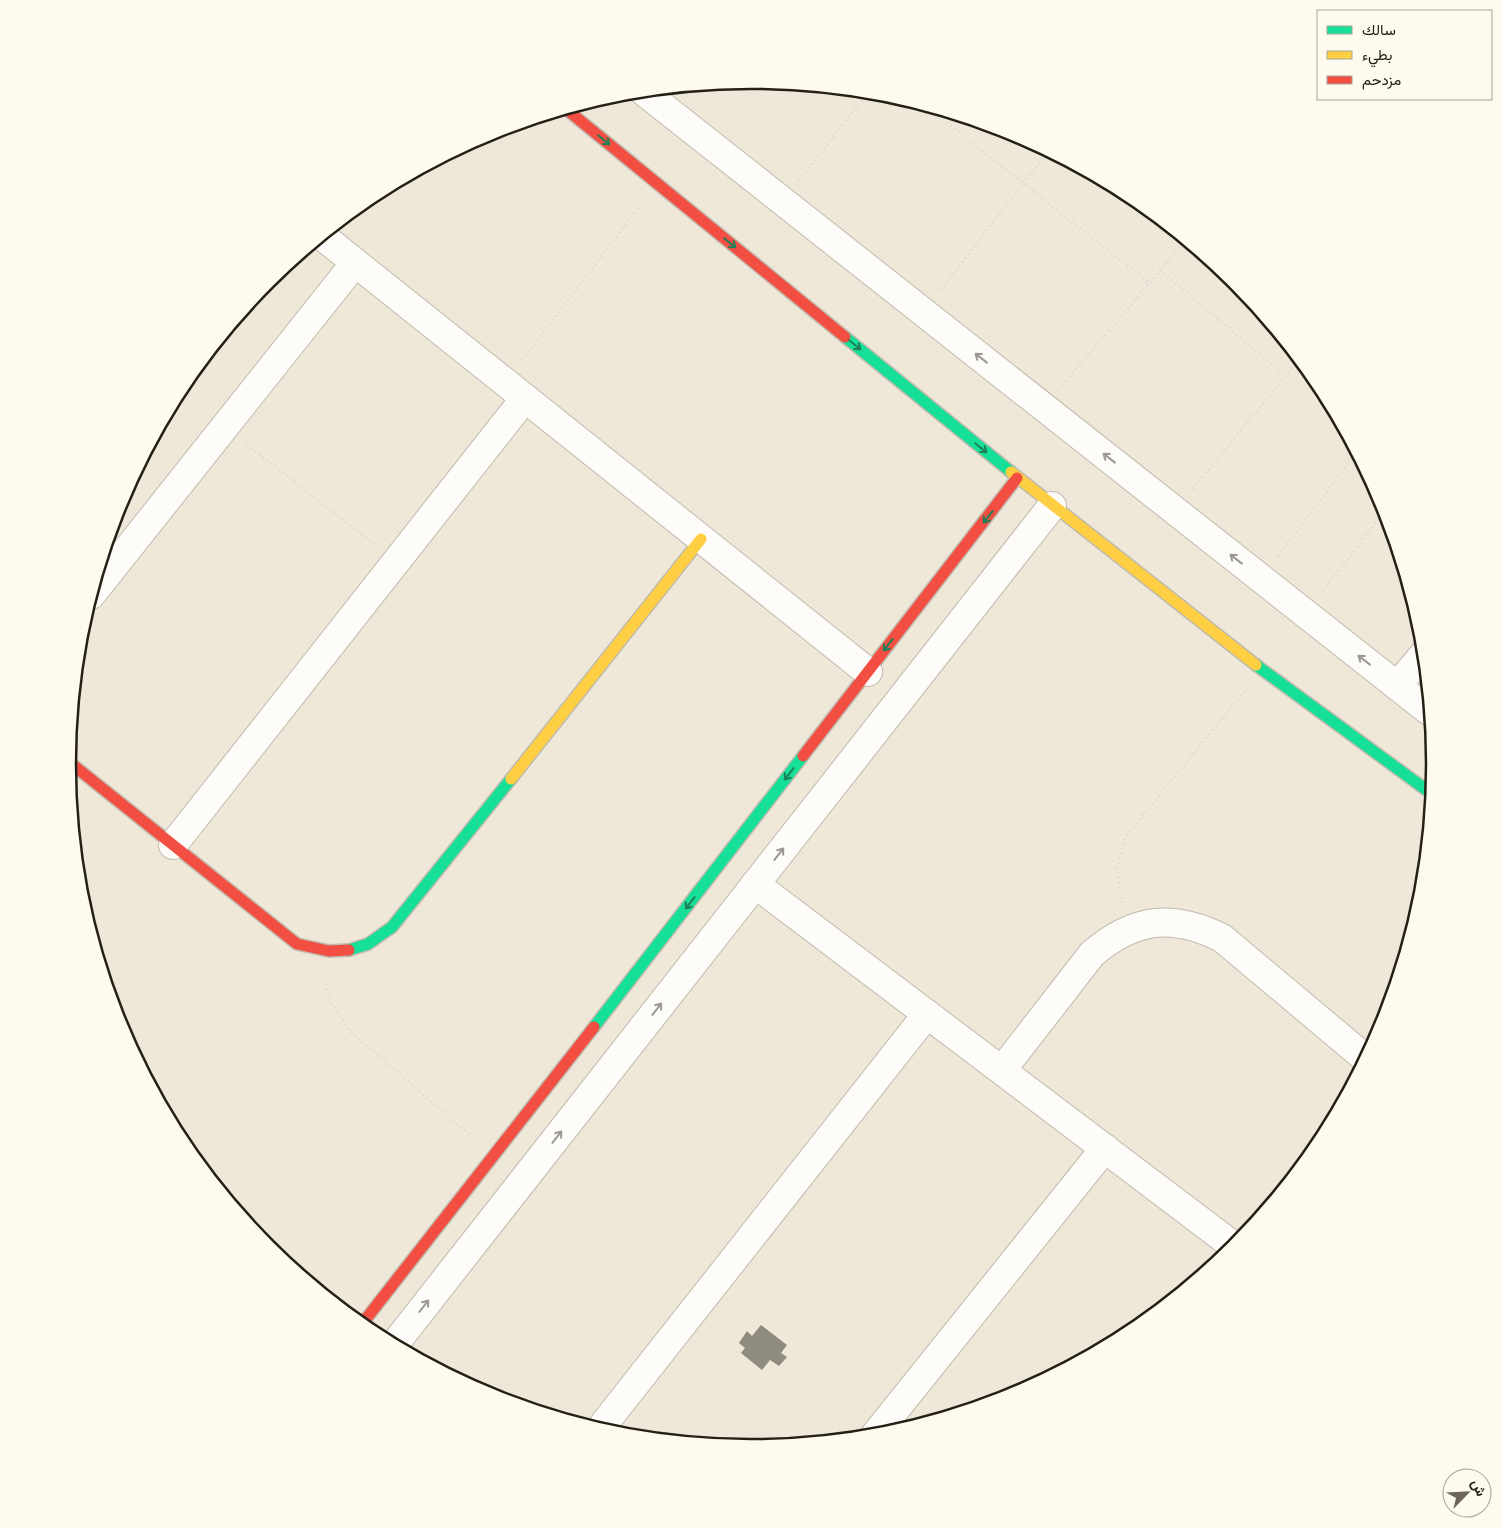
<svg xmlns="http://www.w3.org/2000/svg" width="1502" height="1528" viewBox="0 0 1502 1528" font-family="Barlow,Vazirmatn,sans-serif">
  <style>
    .building { fill: #908b7f }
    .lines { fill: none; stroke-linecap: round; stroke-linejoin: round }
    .street-casing { stroke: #c0baae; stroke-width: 30 }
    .fast-casing { stroke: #c0baae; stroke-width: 14 }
    .slow-casing { stroke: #c0baae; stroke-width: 14 }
    .jam-casing { stroke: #c0baae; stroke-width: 14 }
    .path { stroke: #d9d7d2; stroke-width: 3; stroke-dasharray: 1 4; stroke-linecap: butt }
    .street { stroke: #fdfcf9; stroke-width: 28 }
    .fast { stroke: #16e098; stroke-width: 11 }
    .slow { stroke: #ffcf43; stroke-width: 11 }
    .jam { stroke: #f24e42; stroke-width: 11 }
    .oneway { stroke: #1d8056 }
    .oneway2 { stroke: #9b9992 }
    .rim { fill: none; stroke: #242015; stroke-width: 2.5 }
  </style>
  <rect width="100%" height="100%" fill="#efe8d8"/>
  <!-- building -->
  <path class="building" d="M761,1325L787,1345L781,1353L787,1357L779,1366L770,1360L762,1370L741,1353L745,1348L739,1343L747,1331L752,1336Z"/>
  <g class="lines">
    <defs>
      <g id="street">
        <path d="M643,91L1429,711"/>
        <path d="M322,236L868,672"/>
        <path d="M91,595L355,263"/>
        <path d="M1397,686L1424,654"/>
        <path d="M173,845L525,398"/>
        <path d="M755,884L1235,1247"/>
        <path d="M1002,1070L1092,954C1134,918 1172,913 1222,938L1365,1058"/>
        <path d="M394,1345L1052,506"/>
        <path d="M600,1429L927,1014"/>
        <path d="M875,1435L1105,1148"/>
      </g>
      <g id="fast">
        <path d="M845,337L1011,472"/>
        <path d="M1256,665L1432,794"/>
        <path d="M349,950L368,944L392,927L511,779"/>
        <path d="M594,1027L803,756"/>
      </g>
      <g id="slow">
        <path d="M1011,472L1256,665"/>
        <path d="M511,779L701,539"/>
      </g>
      <g id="jam">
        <path d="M566,109L845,337"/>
        <path d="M803,756L1017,478"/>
        <path d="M68,761L297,944L329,951L349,950"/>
        <path d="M362,1324L594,1027"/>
      </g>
    </defs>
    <!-- street casing -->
    <use href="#street" class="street-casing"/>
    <!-- fast casing -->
    <use href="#fast" class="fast-casing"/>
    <!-- slow casing -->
    <use href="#slow" class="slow-casing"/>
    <!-- jam casing -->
    <use href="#jam" class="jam-casing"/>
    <!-- path -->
    <g class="path">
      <path d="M927,107L1149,283"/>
      <path d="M799,180L869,92"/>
      <path d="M1160,270L1286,376"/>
      <path d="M941,290L1048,151"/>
      <path d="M522,360L640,206"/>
      <path d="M1063,385L1185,241"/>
      <path d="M247,445L374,544"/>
      <path d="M1193,489L1299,360"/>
      <path d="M1278,556L1356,453"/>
      <path d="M1323,591L1385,510"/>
      <path d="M1122,903L1117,868L1125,837L1245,691"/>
      <path d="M325,979L332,1004L349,1030L473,1138"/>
    </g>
    <!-- street -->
    <use href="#street" class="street"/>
    <!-- fast -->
    <use href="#fast" class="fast"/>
    <!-- slow -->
    <use href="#slow" class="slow"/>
    <!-- jam -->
    <use href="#jam" class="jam"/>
  </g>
  <!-- one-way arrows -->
  <defs><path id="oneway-shaft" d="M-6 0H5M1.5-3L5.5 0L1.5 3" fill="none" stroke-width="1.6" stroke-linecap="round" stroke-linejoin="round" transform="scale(1.25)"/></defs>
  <g class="oneway">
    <use href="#oneway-shaft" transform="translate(604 140) rotate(39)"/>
    <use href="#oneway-shaft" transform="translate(730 243) rotate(39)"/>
    <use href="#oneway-shaft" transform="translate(855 345) rotate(39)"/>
    <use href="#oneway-shaft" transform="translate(981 448) rotate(39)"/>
    <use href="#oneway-shaft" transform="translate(988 517) rotate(128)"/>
    <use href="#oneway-shaft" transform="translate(888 645) rotate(128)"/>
    <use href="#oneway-shaft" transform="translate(789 774) rotate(128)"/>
    <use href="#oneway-shaft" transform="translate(690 903) rotate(128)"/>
  </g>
  <g class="oneway2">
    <use href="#oneway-shaft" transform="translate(981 358) rotate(-142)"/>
    <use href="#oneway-shaft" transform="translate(1109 458) rotate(-142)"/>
    <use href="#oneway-shaft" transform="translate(1236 559) rotate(-142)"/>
    <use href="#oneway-shaft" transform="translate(1364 660) rotate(-142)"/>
    <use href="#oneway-shaft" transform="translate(779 854) rotate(-52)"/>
    <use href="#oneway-shaft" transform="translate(657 1009) rotate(-52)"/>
    <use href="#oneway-shaft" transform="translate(557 1137) rotate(-52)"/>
    <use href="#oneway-shaft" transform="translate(424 1306) rotate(-52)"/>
  </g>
  <!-- crop -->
  <path d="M0 0H1502V1528H0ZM76 764a675 675 0 1 1 1350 0a675 675 0 1 1-1350 0Z" fill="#fffaee" fill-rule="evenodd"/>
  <path class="rim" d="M76 764a675 675 0 1 1 1350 0a675 675 0 1 1-1350 0Z"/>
  <!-- legend -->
  <rect x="1317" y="10" width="175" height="90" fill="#fffaee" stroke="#a7a397"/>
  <rect x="1327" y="26" width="25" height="8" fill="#16e098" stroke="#a7a397"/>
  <text x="1362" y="35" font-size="15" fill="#242015">سالك</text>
  <rect x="1327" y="51" width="25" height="8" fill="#ffcf43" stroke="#a7a397"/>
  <text x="1362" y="60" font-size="15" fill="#242015">بطيء</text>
  <rect x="1327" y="76" width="25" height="8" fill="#f24e42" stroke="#a7a397"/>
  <text x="1362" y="85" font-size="15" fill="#242015">مزدحم</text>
  <!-- north arrow -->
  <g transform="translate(1467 1493) rotate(66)"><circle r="24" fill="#fffaee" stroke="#a7a397"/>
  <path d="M0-4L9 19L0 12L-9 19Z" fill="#6b6659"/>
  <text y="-8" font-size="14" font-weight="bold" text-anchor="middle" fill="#242015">ش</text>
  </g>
</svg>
